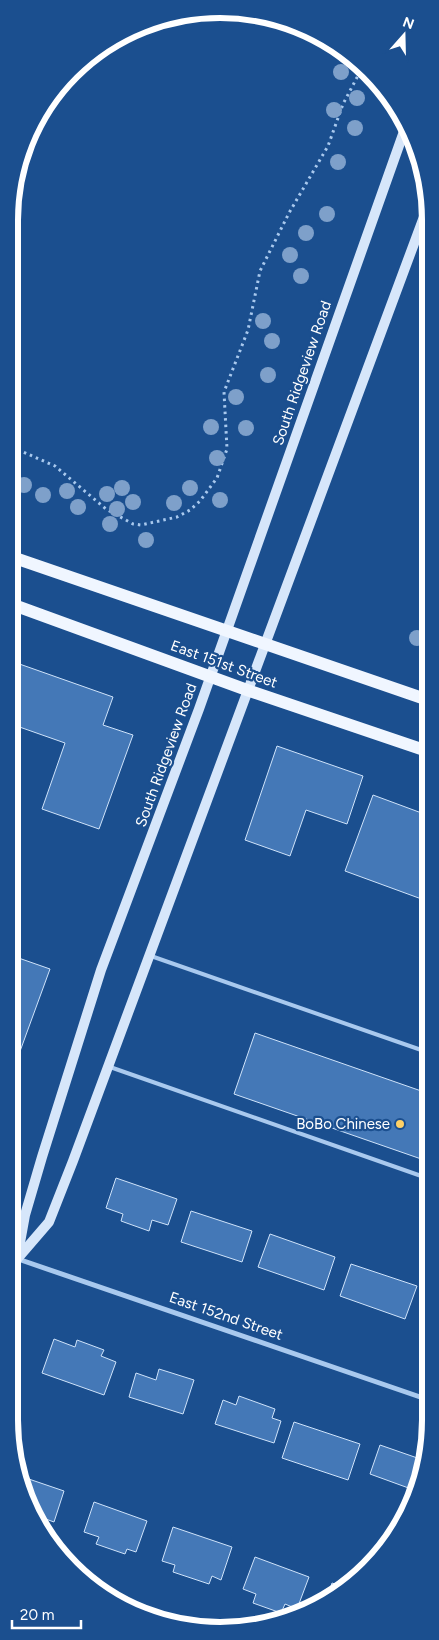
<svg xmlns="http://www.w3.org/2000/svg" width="439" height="1640" viewBox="0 0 439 1640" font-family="Figtree,sans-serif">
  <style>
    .building { fill: #4478b7; stroke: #cfe3fa }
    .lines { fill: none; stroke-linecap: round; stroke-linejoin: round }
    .path { stroke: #a9c9ee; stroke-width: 3; stroke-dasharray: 2.5 4; stroke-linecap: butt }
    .service { stroke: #a9c9ee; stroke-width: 4 }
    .minor { stroke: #a9c9ee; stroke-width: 5 }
    .secondary { stroke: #d6e6fa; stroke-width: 10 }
    .primary { stroke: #f0f6ff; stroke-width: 12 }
    .tree { fill: #7ea0ca }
    .poi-dot { fill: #ffd166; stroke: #1b4f8f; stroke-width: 2 }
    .labels { text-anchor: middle; stroke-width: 4.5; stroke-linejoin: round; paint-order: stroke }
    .street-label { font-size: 15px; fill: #fff; stroke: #1b4f8f }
    .poi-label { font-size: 15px; fill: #fff; stroke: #1b4f8f; text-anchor: end }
    .rim { fill: none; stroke: #fff; stroke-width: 6 }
  </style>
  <rect width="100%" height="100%" fill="#1b4f8f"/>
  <!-- building -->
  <g class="building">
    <path d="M11,661L113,697L103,725L133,735L99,829L42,809L65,743L11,724Z"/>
    <path d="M277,746L363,776L347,824L306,810L290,856L245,840Z"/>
    <path d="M373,795L427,815V901L345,871Z"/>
    <path d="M10,955L50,969L15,1065L10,1055Z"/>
    <path d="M255,1033L427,1093V1161L234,1094Z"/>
    <path d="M116,1178L177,1199L168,1225L152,1220L149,1231L121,1221L123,1214L106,1208Z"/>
    <path d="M191,1211L252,1231L242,1262L181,1242Z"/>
    <path d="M270,1234L335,1257L324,1290L258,1267Z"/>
    <path d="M351,1264L417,1286L405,1319L340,1296Z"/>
    <path d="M427,1304L426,1324L421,1322Z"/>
    <path d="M54,1339L75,1347L77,1340L104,1350L101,1356L116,1362L104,1395L42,1373Z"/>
    <path d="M159,1369L194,1380L183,1414L129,1397L136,1373L156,1380Z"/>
    <path d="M239,1396L275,1409L272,1418L281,1421L274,1443L215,1424L223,1400L236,1405Z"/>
    <path d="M294,1422L360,1444L348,1480L282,1458Z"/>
    <path d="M380,1445L426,1461L414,1490L370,1474Z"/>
    <path d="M20,1476L64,1491L54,1522L43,1518L40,1526L25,1501Z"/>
    <path d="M94,1502L147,1521L136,1552L127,1549L125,1554L96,1544L99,1537L84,1532Z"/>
    <path d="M173,1527L232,1547L221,1580L212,1576L209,1584L173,1572L175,1565L162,1561Z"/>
    <path d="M255,1557L309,1577L297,1609L285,1604L281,1613L253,1603L256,1594L243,1589Z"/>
    <path d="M332,1583L347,1588L327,1598Z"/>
  </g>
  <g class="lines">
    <!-- path -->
    <path class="path" d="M12,447L55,466L106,509L133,524L141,525L177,517L190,510L200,501L217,478L227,449L224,392L248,330L260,271L289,213L328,146L343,104L362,68"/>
    <!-- service -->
    <g class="service">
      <path d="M151,956L427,1052"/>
      <path d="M421,1050L427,1030"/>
      <path d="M110,1067L427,1178"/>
    </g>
    <!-- minor -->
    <path class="minor" d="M18,1259L426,1399"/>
    <!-- secondary -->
    <g class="secondary">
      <path d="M18,1258L49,1222L73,1161L428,206"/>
      <path d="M9,1282L17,1259L25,1215L42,1157L101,970L199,709L407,123"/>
    </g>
    <!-- primary -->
    <g class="primary">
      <path d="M12,557L428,700"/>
      <path d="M11,604L247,690L427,751"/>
    </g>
  </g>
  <!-- trees -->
  <g class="tree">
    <circle cx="341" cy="72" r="8"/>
    <circle cx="357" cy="98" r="8"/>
    <circle cx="334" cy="110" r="8"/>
    <circle cx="355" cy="128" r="8"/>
    <circle cx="338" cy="162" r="8"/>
    <circle cx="327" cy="214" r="8"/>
    <circle cx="306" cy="233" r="8"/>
    <circle cx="290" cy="255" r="8"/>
    <circle cx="301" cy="276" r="8"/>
    <circle cx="263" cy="321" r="8"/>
    <circle cx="272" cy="341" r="8"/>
    <circle cx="268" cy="375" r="8"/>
    <circle cx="236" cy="397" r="8"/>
    <circle cx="211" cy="427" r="8"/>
    <circle cx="246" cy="428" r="8"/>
    <circle cx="217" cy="458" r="8"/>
    <circle cx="24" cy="485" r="8"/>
    <circle cx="122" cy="488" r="8"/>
    <circle cx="190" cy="488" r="8"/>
    <circle cx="67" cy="491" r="8"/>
    <circle cx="107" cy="494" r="8"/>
    <circle cx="43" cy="495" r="8"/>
    <circle cx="220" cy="500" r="8"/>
    <circle cx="133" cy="502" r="8"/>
    <circle cx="174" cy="503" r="8"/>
    <circle cx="78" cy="507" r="8"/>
    <circle cx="117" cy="509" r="8"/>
    <circle cx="110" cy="524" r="8"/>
    <circle cx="146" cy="540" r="8"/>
    <circle cx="417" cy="638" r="8"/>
  </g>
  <!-- markers -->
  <circle class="poi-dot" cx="400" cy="1124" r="5"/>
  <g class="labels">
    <!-- street labels -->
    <g class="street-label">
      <text transform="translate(302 373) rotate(-71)" y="5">South Ridgeview Road</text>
      <text transform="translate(224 664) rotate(20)" y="5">East 151st Street</text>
      <text transform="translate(166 755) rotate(-70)" y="5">South Ridgeview Road</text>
      <text transform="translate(226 1316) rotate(19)" y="5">East 152nd Street</text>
    </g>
    <!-- poi labels -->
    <g class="poi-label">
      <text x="390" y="1129">BoBo Chinese</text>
    </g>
  </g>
  <!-- crop -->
  <path d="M0 0H439V1640H0ZM220 18H220A202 202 0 0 1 422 220V1420A202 202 0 0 1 220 1622H220A202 202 0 0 1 18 1420V220A202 202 0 0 1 220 18Z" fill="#1b4f8f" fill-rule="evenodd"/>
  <path class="rim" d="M220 18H220A202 202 0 0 1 422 220V1420A202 202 0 0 1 220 1622H220A202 202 0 0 1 18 1420V220A202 202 0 0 1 220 18Z"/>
  <!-- north arrow -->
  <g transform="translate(404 35) rotate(20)" stroke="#1b4f8f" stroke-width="4" paint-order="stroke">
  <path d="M0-4L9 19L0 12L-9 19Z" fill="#ffffff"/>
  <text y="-8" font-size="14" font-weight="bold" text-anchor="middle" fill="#ffffff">N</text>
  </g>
  <!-- scale -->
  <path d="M12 1620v8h69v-8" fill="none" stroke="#ffffff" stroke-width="2.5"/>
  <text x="20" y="1620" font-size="15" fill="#ffffff" stroke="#1b4f8f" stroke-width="4" paint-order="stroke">20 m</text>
</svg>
